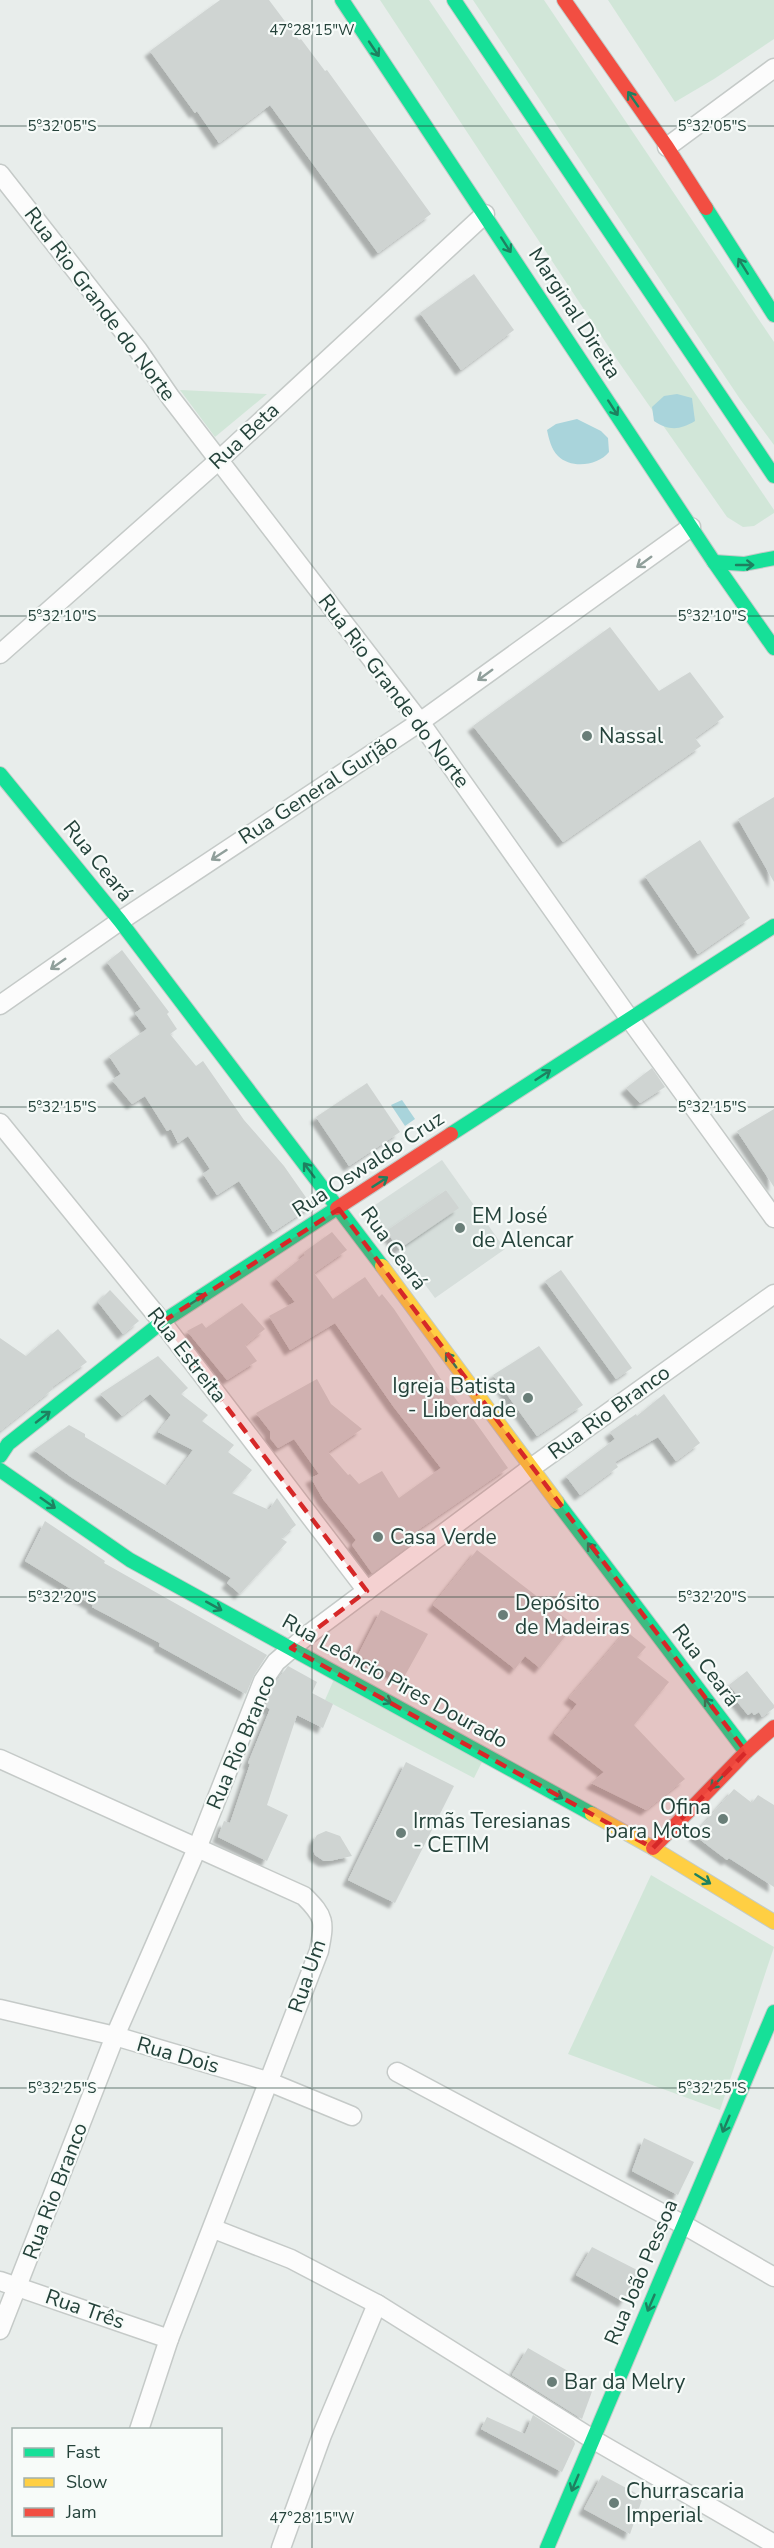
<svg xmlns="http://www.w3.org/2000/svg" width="774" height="2548" viewBox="0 0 774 2548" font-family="'Nunito Sans',sans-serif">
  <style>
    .built { fill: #d6dedb }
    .green { fill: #d1e6d8 }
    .water { fill: #a9d4db }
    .building { fill: #cfd4d2; filter: url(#shadow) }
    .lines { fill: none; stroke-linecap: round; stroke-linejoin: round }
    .street-casing { stroke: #c5cac8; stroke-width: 21 }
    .fast-casing { stroke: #c3cbc8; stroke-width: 16 }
    .slow-casing { stroke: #c3cbc8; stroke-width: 16 }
    .jam-casing { stroke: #c3cbc8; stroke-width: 16 }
    .street { stroke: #fcfcfc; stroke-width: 18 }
    .fast { stroke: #16e098; stroke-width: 14 }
    .slow { stroke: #ffcf43; stroke-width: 14 }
    .jam { stroke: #f24e42; stroke-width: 14 }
    .oneway { stroke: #1e8160 }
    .oneway2 { stroke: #909f9b }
    .marked { fill: #d62828; fill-opacity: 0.2; stroke: #d62828; stroke-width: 4.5; stroke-dasharray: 12 8; stroke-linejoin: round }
    .ticks { fill: none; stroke: #24423a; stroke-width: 1.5; stroke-opacity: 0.45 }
    .poi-dot { fill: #697e78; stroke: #f7fbf9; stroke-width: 2 }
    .labels { text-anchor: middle; stroke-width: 4.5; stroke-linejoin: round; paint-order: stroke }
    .street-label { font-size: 21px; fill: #24423a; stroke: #f7fbf9 }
    .poi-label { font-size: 21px; fill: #24423a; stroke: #f7fbf9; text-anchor: start }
    .ticks-label { font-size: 15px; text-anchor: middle; fill: #24423a; stroke: #f7fbf9; stroke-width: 4.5; stroke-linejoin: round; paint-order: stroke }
  </style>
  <defs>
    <filter id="shadow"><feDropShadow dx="-5.5" dy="5.5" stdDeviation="1.5" flood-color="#0004"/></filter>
  </defs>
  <rect width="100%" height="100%" fill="#e8edeb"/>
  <!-- built -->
  <path class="built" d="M442,1160L505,1249L435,1298L399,1249L458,1208L446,1190L386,1231L369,1209Z"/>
  <!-- green -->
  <g class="green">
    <path d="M380,0H429L774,510V513L754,526L743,527L727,517L618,361Z"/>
    <path d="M473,0H544L774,342V445L740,399Z"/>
    <path d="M608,0H774V39L714,79L675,102Z"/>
    <path d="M180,390L267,394L215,437Z"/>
    <path d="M335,1677L484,1758L474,1778L325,1700Z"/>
    <path d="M651,1875L774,1947L720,2110L568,2054Z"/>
  </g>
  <!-- water -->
  <g class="water">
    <path d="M677,394L692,398L695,421C680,430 669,431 654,421L652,407L664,396Z"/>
    <path d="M577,419L601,431L608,438L609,452C598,466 571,469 558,456C551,449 549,439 547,430L556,424Z"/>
    <path d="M402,1100L415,1119L405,1126L391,1105Z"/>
  </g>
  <!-- building -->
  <g class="building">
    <path d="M220,0H269L299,40L301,39L325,71L327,70L431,214L378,253L270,105L219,143L197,111L195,113L150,51Z"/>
    <path d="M474,274L514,330L461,370L420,313Z"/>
    <path d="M610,627L659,691L690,672L724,717L695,738L701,746L563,842L473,726Z"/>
    <path d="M774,797V882L738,819Z"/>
    <path d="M700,840L750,918L698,954L645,876Z"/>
    <path d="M122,950L169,1012L167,1014L177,1029L170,1034L196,1066L203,1061L244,1120L284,1166L312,1206L273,1232L239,1181L217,1195L203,1174L210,1169L188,1136L178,1143L171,1129L167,1131L145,1096L132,1104L112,1080L121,1074L109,1056L147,1029L135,1013L141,1009L107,962Z"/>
    <path d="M652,1068L665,1087L640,1103L626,1088Z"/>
    <path d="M367,1083L400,1132L349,1166L316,1117Z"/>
    <path d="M774,1109V1187L737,1131Z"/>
    <path d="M446,1190L459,1208L399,1249L386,1231Z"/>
    <path d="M332,1232L347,1250L314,1273L333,1299L365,1277L379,1297L382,1294L394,1309L440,1378L464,1410L466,1409L508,1468L409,1536L414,1542L372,1573L352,1545L356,1540L323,1499L311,1478L319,1474L294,1439L278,1448L270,1438V1431L256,1413L317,1379L331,1404L362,1429L328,1452L348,1475L350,1474L359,1484L382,1471L399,1498L441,1468L393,1406L335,1323L290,1350L269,1316L295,1302L276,1278L305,1255L304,1252Z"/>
    <path d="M561,1270L632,1368L616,1379L545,1281Z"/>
    <path d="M110,1290L139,1321L123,1334L98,1302Z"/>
    <path d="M242,1303L265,1329L245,1345L257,1361L227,1380L187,1331L202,1323L206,1328Z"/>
    <path d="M58,1329L87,1362L52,1387L53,1389L0,1431V1338L26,1356Z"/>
    <path d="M539,1346L583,1405L537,1436L493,1375Z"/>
    <path d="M158,1356L188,1388L181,1394L208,1415L202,1421L234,1445L228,1452L252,1470L232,1493L269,1510L277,1498L296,1525L281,1538L287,1542L240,1594L227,1583L231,1578L71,1477L34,1450L69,1425L85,1434V1437L167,1486L193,1450L158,1432L171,1415L150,1394L122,1416L100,1394Z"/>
    <path d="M664,1394L700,1443L676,1461L658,1437L615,1462L618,1467L580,1495L566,1476L615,1439L610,1432L636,1414L637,1416Z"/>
    <path d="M45,1521L105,1561L104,1563L267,1655L254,1675L246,1694L159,1646L160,1643L92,1607L93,1605L70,1592L71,1589L25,1561Z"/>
    <path d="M477,1550L574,1625L540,1668L525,1656L515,1669L433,1605Z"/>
    <path d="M381,1610L428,1634L403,1679L358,1655Z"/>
    <path d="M626,1631L646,1647L637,1657L669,1682L634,1725L685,1779L646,1810L591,1783L604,1772L554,1733L577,1704L569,1698Z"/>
    <path d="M288,1666L317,1682L312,1693L333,1704L323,1728L297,1715L267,1805L288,1815L267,1861L218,1837L224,1821L230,1823L250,1764L248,1763L270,1709L265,1706L273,1686Z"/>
    <path d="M747,1671L774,1705V1708L762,1717L759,1712L754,1715L752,1712L748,1715L735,1699L738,1696L729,1685Z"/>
    <path d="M406,1762L454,1786L395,1903L348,1880Z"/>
    <path d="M734,1789L752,1803L758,1795L774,1805V1887L729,1858L727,1860L694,1835Z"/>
    <path d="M326,1831L340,1836L352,1856L329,1861H324L315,1855L313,1850L314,1840L317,1835Z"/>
    <path d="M644,2138L694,2162L678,2195L632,2171Z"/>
    <path d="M592,2247L641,2272L624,2302L576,2275Z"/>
    <path d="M528,2348L594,2386L582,2419L512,2375Z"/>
    <path d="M533,2415L574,2441L575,2444L562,2472L481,2429L487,2417L525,2434Z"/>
    <path d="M602,2475L643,2497L630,2534L584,2509Z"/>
  </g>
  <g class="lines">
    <defs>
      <g id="street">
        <path d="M667,147L774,68"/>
        <path d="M0,174L138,350L171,398L420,722L629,1018L774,1218"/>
        <path d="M0,654L219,460L485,214"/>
        <path d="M0,1005L120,921L420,722L691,527"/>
        <path d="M0,1123L162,1322L367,1591"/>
        <path d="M0,1759L304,1896C325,1917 325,1921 319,1951L169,2339L139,2430"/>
        <path d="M0,2009L115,2036L267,2081L352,2116"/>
        <path d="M397,2072L684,2225L774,2277"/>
        <path d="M214,2229L291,2259L377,2304L594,2440L774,2544"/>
        <path d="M0,2281L169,2339"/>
        <path d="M0,2330L115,2036L198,1846L263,1681L276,1662L305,1637L531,1468L774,1294"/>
        <path d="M281,2548L322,2435L377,2304"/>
      </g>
      <g id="fast">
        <path d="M342,0L714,562L774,648"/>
        <path d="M454,0L774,476"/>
        <path d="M706,208L774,315"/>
        <path d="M714,562L744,564L774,558"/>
        <path d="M0,774L120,921L382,1266"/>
        <path d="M451,1134L774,926"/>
        <path d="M0,1456L8,1444L162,1322L337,1208"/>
        <path d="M0,1470L130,1560L592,1814"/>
        <path d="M557,1502L746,1752"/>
        <path d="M547,2548L774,2012"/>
      </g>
      <g id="slow">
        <path d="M382,1266L557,1502"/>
        <path d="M592,1814L653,1848L774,1922"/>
      </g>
      <g id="jam">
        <path d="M564,0L667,147L706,208"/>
        <path d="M337,1208L451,1134"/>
        <path d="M653,1848L746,1752L774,1727"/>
      </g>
    </defs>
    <!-- street casing -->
    <use href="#street" class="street-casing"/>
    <!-- fast casing -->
    <use href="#fast" class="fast-casing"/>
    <!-- slow casing -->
    <use href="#slow" class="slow-casing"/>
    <!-- jam casing -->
    <use href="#jam" class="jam-casing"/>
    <!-- street -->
    <use href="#street" class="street"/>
    <!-- fast -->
    <use href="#fast" class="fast"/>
    <!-- slow -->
    <use href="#slow" class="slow"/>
    <!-- jam -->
    <use href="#jam" class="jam"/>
  </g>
  <!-- one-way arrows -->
  <defs><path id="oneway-shaft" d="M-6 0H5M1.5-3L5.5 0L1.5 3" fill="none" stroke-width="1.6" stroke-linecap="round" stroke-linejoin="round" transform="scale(1.5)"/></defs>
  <g class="oneway">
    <use href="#oneway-shaft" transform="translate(374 49) rotate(56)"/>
    <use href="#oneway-shaft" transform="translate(633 99) rotate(-125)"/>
    <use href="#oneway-shaft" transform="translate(506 245) rotate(57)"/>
    <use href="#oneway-shaft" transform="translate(743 266) rotate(-122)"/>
    <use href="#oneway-shaft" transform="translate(613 408) rotate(57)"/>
    <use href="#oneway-shaft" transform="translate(745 565)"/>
    <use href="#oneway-shaft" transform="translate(543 1075) rotate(-33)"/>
    <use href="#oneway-shaft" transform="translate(309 1170) rotate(-127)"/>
    <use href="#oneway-shaft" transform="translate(380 1182) rotate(-33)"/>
    <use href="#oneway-shaft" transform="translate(198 1299) rotate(-33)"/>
    <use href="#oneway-shaft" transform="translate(451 1360) rotate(-126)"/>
    <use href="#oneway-shaft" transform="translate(43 1417) rotate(-38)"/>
    <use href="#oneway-shaft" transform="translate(48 1503) rotate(35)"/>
    <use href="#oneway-shaft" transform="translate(593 1550) rotate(-127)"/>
    <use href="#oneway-shaft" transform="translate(214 1606) rotate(29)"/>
    <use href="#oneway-shaft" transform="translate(384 1699) rotate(29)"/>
    <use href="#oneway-shaft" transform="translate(710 1705) rotate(-127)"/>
    <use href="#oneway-shaft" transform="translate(717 1782) rotate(134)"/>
    <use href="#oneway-shaft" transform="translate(555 1794) rotate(29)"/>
    <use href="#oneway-shaft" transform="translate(703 1879) rotate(32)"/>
    <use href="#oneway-shaft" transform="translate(726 2124) rotate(113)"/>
    <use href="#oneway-shaft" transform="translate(651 2303) rotate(113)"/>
    <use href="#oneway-shaft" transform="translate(575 2483) rotate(113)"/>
  </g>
  <g class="oneway2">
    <use href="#oneway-shaft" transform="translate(644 562) rotate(144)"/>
    <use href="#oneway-shaft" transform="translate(485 675) rotate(144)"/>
    <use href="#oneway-shaft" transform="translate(219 855) rotate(147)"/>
    <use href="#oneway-shaft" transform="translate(58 964) rotate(145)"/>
  </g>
  <!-- marked area -->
  <path class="marked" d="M339,1209L746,1752L653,1848L291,1648L367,1591L162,1322Z"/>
  <!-- ticks -->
  <path class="ticks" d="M312,0V2548M0,126H774M0,616H774M0,1107H774M0,1597H774M0,2088H774"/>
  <!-- markers -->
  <g class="poi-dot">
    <circle cx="587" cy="736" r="6"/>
    <circle cx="460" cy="1228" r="6"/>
    <circle cx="528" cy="1398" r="6"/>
    <circle cx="378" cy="1537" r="6"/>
    <circle cx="503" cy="1615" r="6"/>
    <circle cx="723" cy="1819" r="6"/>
    <circle cx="401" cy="1833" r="6"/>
    <circle cx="552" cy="2382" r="6"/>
    <circle cx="614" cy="2503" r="6"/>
  </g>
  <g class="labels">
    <!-- street labels -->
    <g class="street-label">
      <text transform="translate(100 304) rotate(53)" y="7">Rua Rio Grande do Norte</text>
      <text transform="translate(575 313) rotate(57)" y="7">Marginal Direita</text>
      <text transform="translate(244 436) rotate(-43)" y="7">Rua Beta</text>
      <text transform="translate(394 691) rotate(53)" y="7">Rua Rio Grande do Norte</text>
      <text transform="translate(318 789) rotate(-33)" y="7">Rua General Gurjão</text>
      <text transform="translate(98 861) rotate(51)" y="7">Rua Ceará</text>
      <text transform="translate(368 1164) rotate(-33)" y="7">Rua Oswaldo Cruz</text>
      <text transform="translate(394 1248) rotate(54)" y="7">Rua Ceará</text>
      <text transform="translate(187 1355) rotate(52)" y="7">Rua Estreita</text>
      <text transform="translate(609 1412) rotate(-36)" y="7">Rua Rio Branco</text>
      <text transform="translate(706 1665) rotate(53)" y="7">Rua Ceará</text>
      <text transform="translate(395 1681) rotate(29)" y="7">Rua Leôncio Pires Dourado</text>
      <text transform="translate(241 1742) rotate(-67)" y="7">Rua Rio Branco</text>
      <text transform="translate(307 1976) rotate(-71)" y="7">Rua Um</text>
      <text transform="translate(178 2055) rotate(16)" y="7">Rua Dois</text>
      <text transform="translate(55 2191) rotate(-69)" y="7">Rua Rio Branco</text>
      <text transform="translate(641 2272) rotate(-67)" y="7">Rua João Pessoa</text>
      <text transform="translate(85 2309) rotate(19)" y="7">Rua Três</text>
    </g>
    <!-- poi labels -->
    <g class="poi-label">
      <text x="599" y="743">Nassal</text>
      <text x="472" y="1223">EM José<tspan x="472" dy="24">de Alencar</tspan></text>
      <text x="516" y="1393" text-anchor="end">Igreja Batista<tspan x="516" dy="24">- Liberdade</tspan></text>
      <text x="390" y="1544">Casa Verde</text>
      <text x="515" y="1610">Depósito<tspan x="515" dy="24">de Madeiras</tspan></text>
      <text x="711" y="1814" text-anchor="end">Ofina<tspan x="711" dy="24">para Motos</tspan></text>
      <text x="413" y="1828">Irmãs Teresianas<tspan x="413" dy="24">- CETIM</tspan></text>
      <text x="564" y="2389">Bar da Melry</text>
      <text x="626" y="2498">Churrascaria<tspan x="626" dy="24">Imperial</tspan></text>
    </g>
  </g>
  <g class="ticks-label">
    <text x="312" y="35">47°28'15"W</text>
    <text x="62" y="131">5°32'05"S</text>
    <text x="712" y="131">5°32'05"S</text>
    <text x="62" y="621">5°32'10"S</text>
    <text x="712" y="621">5°32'10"S</text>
    <text x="62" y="1112">5°32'15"S</text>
    <text x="712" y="1112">5°32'15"S</text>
    <text x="62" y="1602">5°32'20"S</text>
    <text x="712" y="1602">5°32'20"S</text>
    <text x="62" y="2093">5°32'25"S</text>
    <text x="712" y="2093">5°32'25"S</text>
    <text x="312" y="2523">47°28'15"W</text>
  </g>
  <!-- legend -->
  <rect x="12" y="2428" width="210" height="108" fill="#f7fbf9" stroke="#a3b1ad" stroke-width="1.5"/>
  <rect x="24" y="2448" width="30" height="9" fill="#16e098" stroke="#a3b1ad" stroke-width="1.5"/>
  <text x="66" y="2458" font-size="18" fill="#24423a">Fast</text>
  <rect x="24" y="2478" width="30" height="9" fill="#ffcf43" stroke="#a3b1ad" stroke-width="1.5"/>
  <text x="66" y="2488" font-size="18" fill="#24423a">Slow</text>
  <rect x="24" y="2508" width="30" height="9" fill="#f24e42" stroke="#a3b1ad" stroke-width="1.5"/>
  <text x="66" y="2518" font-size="18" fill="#24423a">Jam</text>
</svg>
